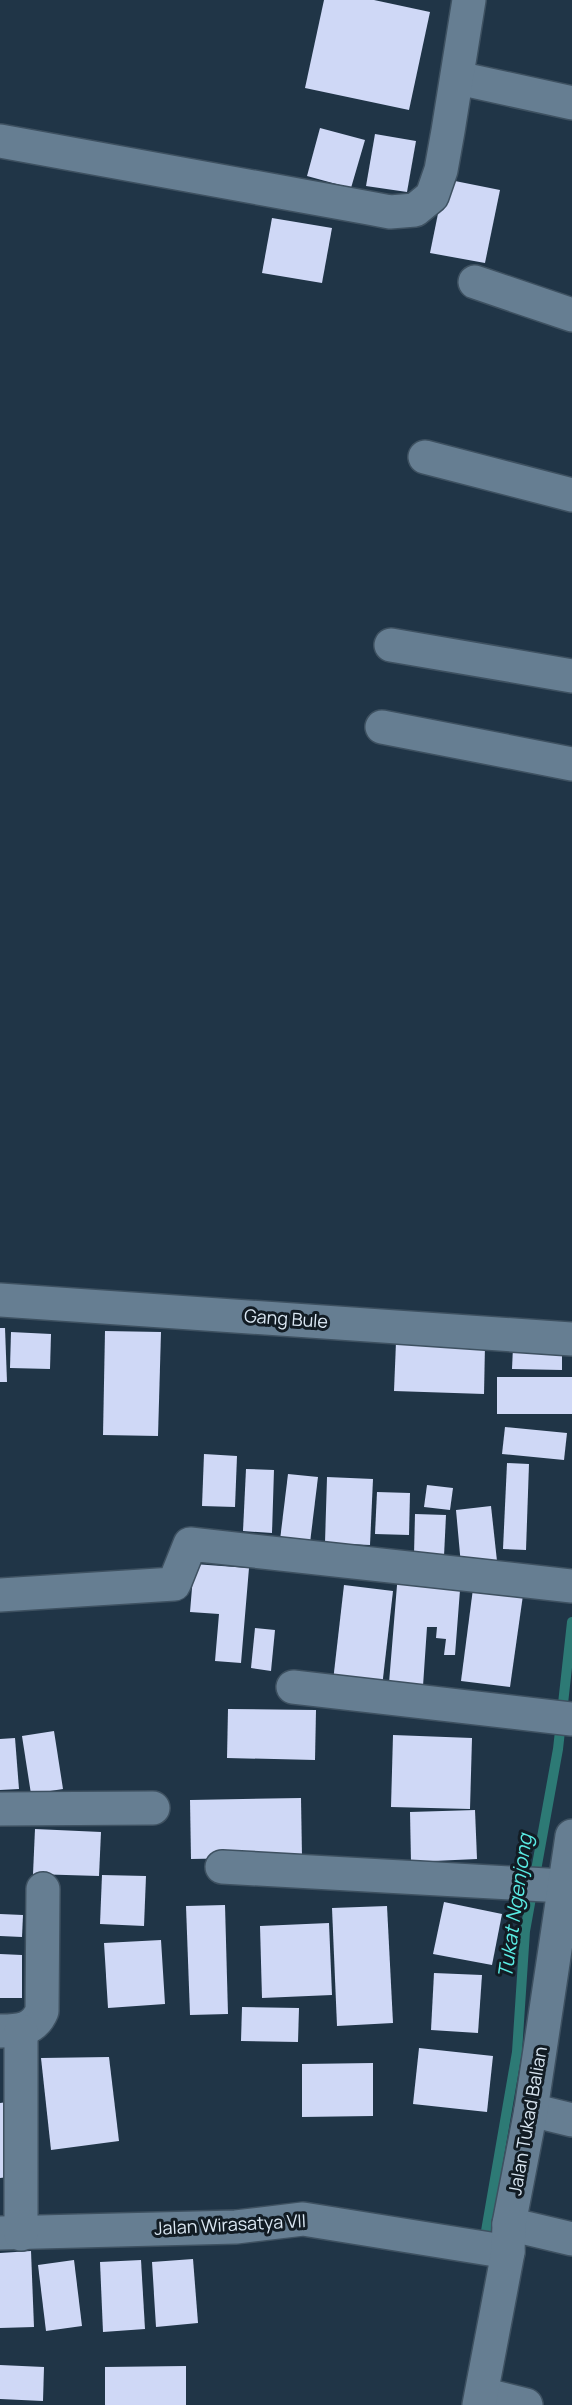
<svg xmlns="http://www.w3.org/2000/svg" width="572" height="2405" viewBox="0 0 572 2405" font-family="Manrope,sans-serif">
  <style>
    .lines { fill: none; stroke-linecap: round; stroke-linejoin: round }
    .stream { stroke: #2d7a75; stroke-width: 10 }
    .building { fill: #cfd8f6 }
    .minor-casing { stroke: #3e5161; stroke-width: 36 }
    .minor { stroke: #667e92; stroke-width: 33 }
    .labels { text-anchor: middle; stroke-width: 6; stroke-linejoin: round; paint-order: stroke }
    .street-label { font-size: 18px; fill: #dbe8f4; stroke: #121c24 }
    .water-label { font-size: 20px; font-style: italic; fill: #5aebe3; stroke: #121c24 }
  </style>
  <rect width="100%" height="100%" fill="#203547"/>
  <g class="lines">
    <!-- stream -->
    <path class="stream" d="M486,2231L517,2052L525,1931L558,1749L572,1622"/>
  </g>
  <!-- building -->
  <g class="building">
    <path d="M324,0H374L430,12L409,110L305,88Z"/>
    <path d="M320,128L365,140L351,188L307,176Z"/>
    <path d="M375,134L416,141L407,192L366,186Z"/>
    <path d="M445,179L500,190L485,263L430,253Z"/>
    <path d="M272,218L332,228L322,283L262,273Z"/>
    <path d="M0,1328H5L7,1382H0Z"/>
    <path d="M105,1331L161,1332L158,1436L103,1435Z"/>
    <path d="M11,1332L51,1334L50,1369L10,1368Z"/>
    <path d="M396,1342L485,1345L484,1394L394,1391Z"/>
    <path d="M513,1347L562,1348V1370L512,1369Z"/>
    <rect x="497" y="1377" width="75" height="37"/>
    <path d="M505,1427L567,1433L564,1460L502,1454Z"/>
    <path d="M204,1454L237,1456L235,1507L202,1506Z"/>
    <path d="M507,1463L529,1464L526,1550L503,1549Z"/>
    <path d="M246,1469L274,1470L272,1533L243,1531Z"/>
    <path d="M288,1474L318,1477L310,1543L280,1540Z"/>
    <path d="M327,1477L373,1479L370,1545L325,1543Z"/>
    <path d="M427,1485L453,1488L450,1510L424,1507Z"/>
    <path d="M377,1492L410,1493L409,1535L375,1534Z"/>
    <path d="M491,1506L497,1561L461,1565L456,1510Z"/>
    <path d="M415,1514L446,1515L444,1556L414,1555Z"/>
    <path d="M194,1564L249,1568L241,1663L215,1661L219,1614L190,1612Z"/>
    <path d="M398,1573L461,1577L455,1655H444L446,1639L436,1638L437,1627H427L423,1686L389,1683Z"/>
    <path d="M474,1581L524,1588L510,1687L461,1681Z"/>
    <path d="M344,1585L393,1591L382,1687L333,1681Z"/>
    <path d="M255,1628L275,1630L271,1671L251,1668Z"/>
    <path d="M228,1709L316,1710L315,1760L227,1758Z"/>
    <path d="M54,1731L63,1789L31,1794L22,1736Z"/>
    <path d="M393,1735L472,1738L470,1809L391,1807Z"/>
    <path d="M15,1738L19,1789L0,1790V1739Z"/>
    <path d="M301,1798L302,1857L191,1859L190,1800Z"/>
    <path d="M475,1810L477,1859L411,1862L410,1812Z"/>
    <path d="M35,1829L101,1832L99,1876L33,1874Z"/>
    <path d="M102,1875L146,1876L144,1926L100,1924Z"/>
    <path d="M444,1902L502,1914L492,1965L433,1954Z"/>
    <path d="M225,1905L228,2014L190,2015L186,1906Z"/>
    <path d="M387,1906L393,2023L337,2026L332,1908Z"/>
    <path d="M0,1914L23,1915L22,1937L0,1936Z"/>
    <path d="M329,1923L332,1995L262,1998L260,1926Z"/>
    <path d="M161,1940L165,2004L108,2008L104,1943Z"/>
    <path d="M0,1954L22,1955V1998H0Z"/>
    <path d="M434,1973L482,1975L478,2033L431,2030Z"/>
    <path d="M242,2007L299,2008L298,2042L241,2041Z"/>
    <path d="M419,2048L493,2056L487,2112L413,2104Z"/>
    <path d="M109,2057L119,2141L51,2150L41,2058Z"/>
    <path d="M373,2063V2116L302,2117V2064Z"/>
    <path d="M8,2102L17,2176L0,2178V2103Z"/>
    <path d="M31,2251L34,2327L0,2328V2253Z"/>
    <path d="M193,2259L198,2323L156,2327L152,2262Z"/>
    <path d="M74,2260L82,2326L46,2331L38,2265Z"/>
    <path d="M141,2260L145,2329L103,2332L100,2262Z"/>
    <path d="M0,2365L44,2367L43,2401L0,2399Z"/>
    <path d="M186,2366V2405H105V2367Z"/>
  </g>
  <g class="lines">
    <defs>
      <g id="minor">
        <path d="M458,78L572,103"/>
        <path d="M0,141L369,208L390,212L415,210L432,196L441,170L448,131L469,0"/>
        <path d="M475,282L572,315"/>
        <path d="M425,457L572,495"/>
        <path d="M391,645L572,676"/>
        <path d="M382,727L572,764"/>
        <path d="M0,1300L572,1339"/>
        <path d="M0,1595L174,1584L190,1544L572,1586"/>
        <path d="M293,1687L572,1719"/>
        <path d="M0,1809L153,1808"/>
        <path d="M222,1867L564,1886"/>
        <path d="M1,2031C19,2031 34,2030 42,2011L43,1889"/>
        <path d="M531,2110L572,2120"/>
        <path d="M509,2224L572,2239"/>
        <path d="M0,2233L236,2227L303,2219L508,2252"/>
        <path d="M21,2234V2031"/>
        <path d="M482,2394L526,2405"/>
        <path d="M479,2405L508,2252L509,2224L531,2110L572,1836"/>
      </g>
    </defs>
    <!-- minor casing -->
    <use href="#minor" class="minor-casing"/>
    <!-- minor -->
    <use href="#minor" class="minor"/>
  </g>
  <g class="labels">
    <!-- street labels -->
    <g class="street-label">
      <text transform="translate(286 1319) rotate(4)" y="6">Gang Bule</text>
      <text transform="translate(528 2121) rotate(-80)" y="6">Jalan Tukad Balian</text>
      <text transform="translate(230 2225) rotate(-3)" y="6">Jalan Wirasatya VII</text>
    </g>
    <!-- water labels -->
    <g class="water-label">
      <text transform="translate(515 1906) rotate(-82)" y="7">Tukat Ngenjong</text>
    </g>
  </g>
</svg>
